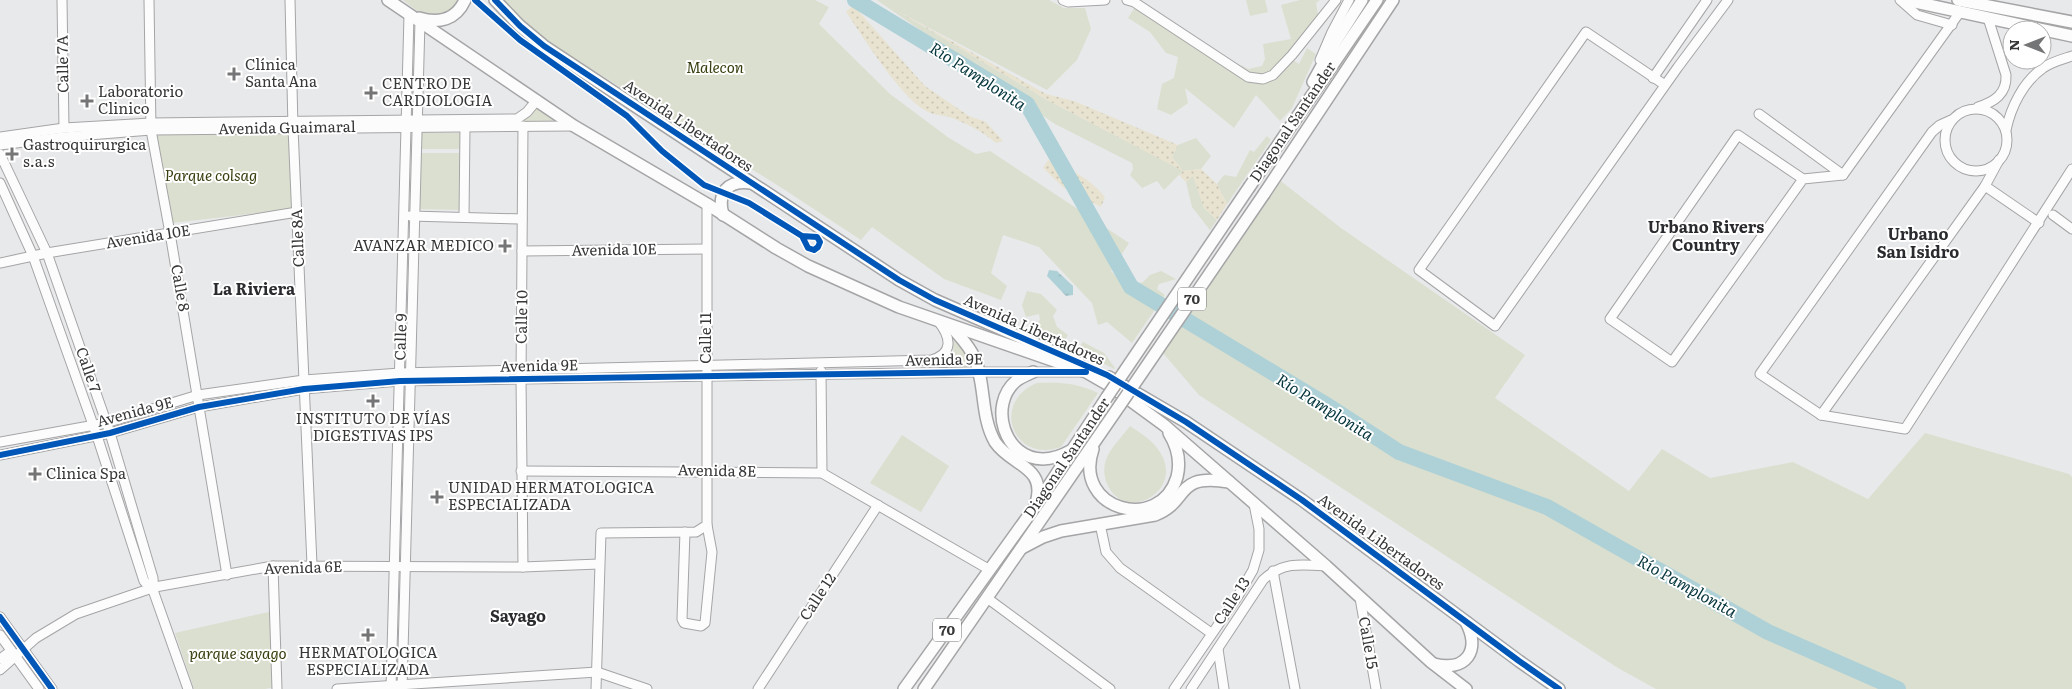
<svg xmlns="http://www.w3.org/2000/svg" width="2072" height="689" viewBox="0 0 2072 689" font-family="Literata,serif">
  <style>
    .green { fill: #dbdfcf }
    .sand { fill: url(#sand-dots) }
    .water { fill: url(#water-ripples) }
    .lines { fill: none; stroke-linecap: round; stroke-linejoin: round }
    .river { stroke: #aed1d7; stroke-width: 16 }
    .minor-casing { stroke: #a5a5a7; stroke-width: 11 }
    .major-casing { stroke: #a5a5a7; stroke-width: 14 }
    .minor { stroke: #fcfcfc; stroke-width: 9 }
    .major { stroke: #fcfcfc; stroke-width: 11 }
    .major-bridge-casing { stroke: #a5a5a7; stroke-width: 14; stroke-linecap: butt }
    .major-bridge { stroke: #fcfcfc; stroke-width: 11 }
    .cycleway-casing { stroke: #fff; stroke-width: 9 }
    .cycleway { stroke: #0057b8; stroke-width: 6 }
    .poi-dot { fill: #747577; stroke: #fff; stroke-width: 2 }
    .labels { text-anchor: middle; stroke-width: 4; stroke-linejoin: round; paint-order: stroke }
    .shield { fill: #fff; stroke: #727374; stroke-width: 1 }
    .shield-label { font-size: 14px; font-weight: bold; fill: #363738 }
    .street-label { font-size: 15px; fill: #363738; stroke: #fff }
    .poi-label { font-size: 15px; fill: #363738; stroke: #fff; text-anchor: start }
    .park-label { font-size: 15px; font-style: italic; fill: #393e0f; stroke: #fff }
    .water-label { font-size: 16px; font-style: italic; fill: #03343b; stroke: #fff }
    .neighbourhood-label { font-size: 16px; font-weight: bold; fill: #2a2b2e; stroke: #fff }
  </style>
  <defs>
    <pattern id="sand-dots" width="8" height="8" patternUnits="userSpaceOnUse" patternTransform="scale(1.25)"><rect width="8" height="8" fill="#e8e3d0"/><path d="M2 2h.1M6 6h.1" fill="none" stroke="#c8c3b3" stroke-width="1.8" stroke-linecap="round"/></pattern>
    <pattern id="water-ripples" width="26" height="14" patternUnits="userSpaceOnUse" patternTransform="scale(1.25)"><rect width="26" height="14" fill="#aed1d7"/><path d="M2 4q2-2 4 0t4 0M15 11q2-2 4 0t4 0" fill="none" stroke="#96b4b9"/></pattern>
  </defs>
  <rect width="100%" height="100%" fill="#e8e9eb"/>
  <!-- green -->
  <g class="green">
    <path d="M403,0H461C455,11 440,19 427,16C419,14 409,4 403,0Z"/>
    <path d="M500,0H815L829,7L819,24L890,94L949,138L976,154L990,151L1129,243L1111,271L1127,288L1143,282L1150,275L1161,271L1176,279L1159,284L1157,289L1165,295L1132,343L1107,322L1098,325L1092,303L1039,247L1003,235L991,273L1007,286L1001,300L944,279L872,227L861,240L785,190L526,28Z"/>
    <path d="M877,0H1049L1064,8H1085L1091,29L1077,60L1047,90L901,13L1047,100L1182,170L1172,157L1178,145L1196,138L1211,156L1201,169L1183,171L1164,190L1157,181L1142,188L1130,175L1133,169L1132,163L1055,124Z"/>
    <path d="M1246,0H1265L1268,12L1250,16Z"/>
    <path d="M1300,0H1320L1316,3L1318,14C1308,28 1281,79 1262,78C1255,77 1246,73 1239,71L1241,65L1248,69L1262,66L1265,59L1263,44L1291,39L1281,5Z"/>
    <path d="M1135,7L1263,80L1291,59L1299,64L1307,48L1316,54L1292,108L1280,121L1256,95L1234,128L1185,88L1188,103L1171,115L1157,109L1162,84L1174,78L1178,57L1166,53L1150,32L1128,18Z"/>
    <path d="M539,104L565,123L519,122Z"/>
    <path d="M291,131L294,209L172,223L155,134Z"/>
    <path d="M418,133H462L463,149H418Z"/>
    <path d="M1267,136L1271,140L1227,204L1217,184L1224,175L1236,177L1250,150L1254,152Z"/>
    <path d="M417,153H462V210L416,209Z"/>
    <path d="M1193,175L1204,208L1217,220L1210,230L1192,207L1186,182Z"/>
    <path d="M1273,175L1341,228L1525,355L1495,398L1629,491L1662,449L1710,478L1793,462L1868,499L1925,433L2069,474L2072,477V689H1656L1618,668L1199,395L1163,353Z"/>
    <path d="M1027,291L1041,294L1057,310L1053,316L1057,327L1068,335L1063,343L1034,328L1040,320L1039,314L1026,317L1022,305Z"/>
    <path d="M952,340L966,350L973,369L944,370L954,353Z"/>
    <path d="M1083,342L1104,353L1115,368L1114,369L1078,350Z"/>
    <path d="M1037,383C1060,382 1077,383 1098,393L1061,447C1013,464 990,402 1037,383Z"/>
    <path d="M1130,426C1142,434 1154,441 1161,454C1183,491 1127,523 1108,486C1104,478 1103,469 1106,460C1110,448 1123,436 1130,426Z"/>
    <path d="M902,435L949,466L921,512L870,483Z"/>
    <path d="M273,611L275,687L265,689H194L175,633Z"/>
  </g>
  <!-- sand -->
  <g class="sand">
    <path d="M853,5L925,86L969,116L986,122L1003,141L996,143C982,131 966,123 949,117C942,115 933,115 926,111C901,98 863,37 846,12Z"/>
    <path d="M887,5L1046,94L1074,101L1178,145L1172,157L1183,171L1201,169L1217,184L1227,204L1217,220L1204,208L1193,176L1186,182L1179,175L1183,171L1047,100Z"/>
    <path d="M1048,160C1071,169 1089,178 1105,197L1101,207L1063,187L1043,168Z"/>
  </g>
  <!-- water -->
  <path class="water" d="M1049,270L1057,271L1073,286V295L1066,296L1047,276Z"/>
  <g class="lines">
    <!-- river -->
    <path class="river" d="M855,0L1027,104L1131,287L1325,404L1399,452L1547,507L1768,632L1898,689"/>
    <defs>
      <g id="minor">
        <path d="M62,0L64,128"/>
        <path d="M149,0L151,130L170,233L227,575"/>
        <path d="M290,0L293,128L312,565"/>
        <path d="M1063,0L1068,2L1105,0"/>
        <path d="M1127,0L1134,2L1248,77L1263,79L1273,75L1292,55L1336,0"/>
        <path d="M1900,0L1917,15L1952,25"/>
        <path d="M1320,60L1332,32L1349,0"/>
        <path d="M1653,78L1707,0"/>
        <path d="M1665,85L1586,32L1419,270L1495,326L1678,67L1728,0"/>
        <path d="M1978,107C1994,102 2007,94 2006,75L1988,18"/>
        <circle cx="1976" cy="140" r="31"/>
        <path d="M1759,114L1843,175"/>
        <path d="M1951,120L1940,125L1932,132L1760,374L1821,415L1905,429L2072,169"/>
        <path d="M523,126L521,378L523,567"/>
        <path d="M2006,130C2011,107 2023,82 2043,68C2051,62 2063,59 2072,56"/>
        <path d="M0,137L64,128L151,123L517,119L527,112L537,100"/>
        <path d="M0,145L64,137L151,130L574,126"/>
        <path d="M0,154L47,253L110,433L153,578L154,593L188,689"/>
        <path d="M1803,179L1672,362L1610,319L1738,135L1803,179L1843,175L1960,12"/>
        <path d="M0,183L33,256L97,436L144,581L153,591"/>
        <path d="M1985,186L2039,223"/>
        <path d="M2053,215L2072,229"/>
        <path d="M410,216L522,219"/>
        <path d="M464,217L465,127"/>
        <path d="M522,251L706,249"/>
        <path d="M0,263L47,253L297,212"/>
        <path d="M821,371L822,473"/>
        <path d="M1821,415L1985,186L1999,160"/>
        <path d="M0,442L106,423L198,395L304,380L400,373L931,360C954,354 951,337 938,321"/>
        <path d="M0,455L110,433L199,407L304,389L400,381L978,372H1082"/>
        <path d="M521,471L822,473L990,570"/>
        <path d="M1100,524L1106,552L1120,568L1211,633"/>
        <path d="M685,532L682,619L684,623L701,626L705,623L712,552L707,525"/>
        <path d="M273,566L277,689"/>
        <path d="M1273,571L1295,689"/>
        <path d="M987,598L1110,689"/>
        <path d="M1360,598L1376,689"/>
        <path d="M0,617L52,689"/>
        <path d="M0,635L39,689"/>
        <path d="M1218,649L1224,689"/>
        <path d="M0,659L11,651"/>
        <path d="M0,670L36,638L76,614L155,587L273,566L523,567L599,564"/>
        <path d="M337,689L597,672L647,689"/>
        <path d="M391,689L409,15"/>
        <path d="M402,689L420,21"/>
        <path d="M596,689L601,533L696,532L707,525V204"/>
        <path d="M758,689L878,505"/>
        <path d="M1174,689L1238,596L1253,570L1259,550V529L1254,504"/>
        <path d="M1191,689L1263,580C1282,562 1300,564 1326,566"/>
      </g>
      <g id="major">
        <path d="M388,0L574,126L707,204L776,248L808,266L899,307L1086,372L1112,387L1164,425L1326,566L1431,662L1466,689"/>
        <path d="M495,0L520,26L544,46L899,280L935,300L1079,363"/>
        <path d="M1906,0L2072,36"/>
        <path d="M1958,0L2072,22"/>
        <path d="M419,18C439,24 456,20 465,0"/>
        <path d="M1313,82L1334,44L1362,0"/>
        <path d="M1250,186L1377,0"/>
        <path d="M1264,194L1393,0"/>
        <path d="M723,215C717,193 727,180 751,183"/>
        <path d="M951,326C959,336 969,345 974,357C986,383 980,416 995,442C1011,466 1047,466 1036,503"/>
        <path d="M1033,372C1027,375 1021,377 1016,381C988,405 1004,459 1043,459C1053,459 1063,455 1072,450"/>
        <path d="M1109,377L1186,422L1302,500L1519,661L1559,689"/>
        <path d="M1093,449C1072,510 1160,534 1177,477C1181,461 1177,446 1169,433"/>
        <path d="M1022,548L1043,537L1061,531L1155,515C1191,501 1173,473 1229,482"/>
        <path d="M1434,664C1466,672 1481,651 1466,622"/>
        <path d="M904,689L1034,508L1107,397"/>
        <path d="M924,689L1120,405"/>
      </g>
    </defs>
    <!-- minor casing -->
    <use href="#minor" class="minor-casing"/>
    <!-- major casing -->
    <use href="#major" class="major-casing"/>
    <!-- minor -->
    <use href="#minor" class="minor"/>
    <!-- major -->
    <use href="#major" class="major"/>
    <defs>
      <g id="major-bridge">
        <path d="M1107,397L1250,186"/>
        <path d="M1120,405L1264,194"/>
      </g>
    </defs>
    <!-- major-bridge casing -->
    <use href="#major-bridge" class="major-bridge-casing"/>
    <!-- major-bridge -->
    <use href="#major-bridge" class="major-bridge"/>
    <defs>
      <g id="cycleway">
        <path d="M475,0L520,40L627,116L662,151L704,185L749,203L802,236L817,237L820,242L818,247L814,250L808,248L802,236"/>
        <path d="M495,0L520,26L544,46L899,280L935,300L1107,375L1186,422L1302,500L1519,661L1559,689"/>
        <path d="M0,455L110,433L199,407L304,389L400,381L978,372H1086"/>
        <path d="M0,617L52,689"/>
      </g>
    </defs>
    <!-- cycleway casing -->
    <use href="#cycleway" class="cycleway-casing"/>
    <!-- cycleway -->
    <use href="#cycleway" class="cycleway"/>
  </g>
  <!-- markers -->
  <g class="poi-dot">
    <path d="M231.5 66.5h5v5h5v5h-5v5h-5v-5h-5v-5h5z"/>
    <path d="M368.5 85.5h5v5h5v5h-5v5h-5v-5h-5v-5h5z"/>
    <path d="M84.5 93.5h5v5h5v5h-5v5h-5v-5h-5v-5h5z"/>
    <path d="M9.5 146.5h5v5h5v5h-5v5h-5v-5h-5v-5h5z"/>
    <path d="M502.5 238.5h5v5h5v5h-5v5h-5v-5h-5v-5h5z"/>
    <path d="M370.5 393.5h5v5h5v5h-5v5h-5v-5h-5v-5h5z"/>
    <path d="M32.5 466.5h5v5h5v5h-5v5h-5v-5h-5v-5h5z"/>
    <path d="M434.5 489.5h5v5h5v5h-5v5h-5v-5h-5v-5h5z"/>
    <path d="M365.5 627.5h5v5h5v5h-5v5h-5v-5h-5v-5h5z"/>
  </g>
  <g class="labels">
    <!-- shield labels -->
    <g class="shield">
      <rect x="1178" y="287.5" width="28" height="23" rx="4"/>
      <rect x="933" y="618.5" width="28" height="23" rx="4"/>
    </g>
    <g class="shield-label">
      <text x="1192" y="304">70</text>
      <text x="947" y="635">70</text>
    </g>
    <!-- street labels -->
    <g class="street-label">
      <text transform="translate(63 64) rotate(-91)" y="5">Calle 7A</text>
      <text transform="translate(1293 122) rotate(-56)" y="5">Diagonal Santander</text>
      <text transform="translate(688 126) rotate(34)" y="5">Avenida Libertadores</text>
      <text transform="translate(287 128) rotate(-1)" y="5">Avenida Guaimaral</text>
      <text transform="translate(148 237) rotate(-9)" y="5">Avenida 10E</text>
      <text transform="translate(298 238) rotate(-92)" y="5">Calle 8A</text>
      <text transform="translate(614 250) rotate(-1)" y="5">Avenida 10E</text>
      <text transform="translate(180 288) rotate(80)" y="5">Calle 8</text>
      <text transform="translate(522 317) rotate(-89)" y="5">Calle 10</text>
      <text transform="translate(1034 330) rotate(24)" y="5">Avenida Libertadores</text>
      <text transform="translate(401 337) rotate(-88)" y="5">Calle 9</text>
      <text transform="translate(706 338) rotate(-90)" y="5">Calle 11</text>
      <text transform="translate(944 360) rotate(-1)" y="5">Avenida 9E</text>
      <text transform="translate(539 366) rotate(-1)" y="5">Avenida 9E</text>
      <text transform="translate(88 370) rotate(71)" y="5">Calle 7</text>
      <text transform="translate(135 412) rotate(-15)" y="5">Avenida 9E</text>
      <text transform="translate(1067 458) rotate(-56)" y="5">Diagonal Santander</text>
      <text transform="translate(717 471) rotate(1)" y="5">Avenida 8E</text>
      <text transform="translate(1381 542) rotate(36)" y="5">Avenida Libertadores</text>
      <text transform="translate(303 568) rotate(-2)" y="5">Avenida 6E</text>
      <text transform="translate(818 597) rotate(-57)" y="5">Calle 12</text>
      <text transform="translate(1232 601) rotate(-57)" y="5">Calle 13</text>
      <text transform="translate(1368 643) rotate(80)" y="5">Calle 15</text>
    </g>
    <!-- poi labels -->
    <g class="poi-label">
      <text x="245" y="70">Clínica<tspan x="245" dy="17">Santa Ana</tspan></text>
      <text x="382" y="89">CENTRO DE<tspan x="382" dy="17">CARDIOLOGIA</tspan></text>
      <text x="98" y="97">Laboratorio<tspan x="98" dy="17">Clinico</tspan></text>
      <text x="23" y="150">Gastroquirurgica<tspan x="23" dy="17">s.a.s</tspan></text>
      <text x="494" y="251" text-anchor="end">AVANZAR MEDICO</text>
      <text x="373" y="424" text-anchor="middle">INSTITUTO DE VÍAS<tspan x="373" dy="17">DIGESTIVAS IPS</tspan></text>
      <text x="46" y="479">Clinica Spa</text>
      <text x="448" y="493">UNIDAD HERMATOLOGICA<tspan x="448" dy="17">ESPECIALIZADA</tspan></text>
      <text x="368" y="658" text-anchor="middle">HERMATOLOGICA<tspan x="368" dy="17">ESPECIALIZADA</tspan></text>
    </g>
    <!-- park labels -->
    <g class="park-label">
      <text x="715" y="73">Malecon</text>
      <text x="211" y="181">Parque colsag</text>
      <text x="238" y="659">parque sayago</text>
    </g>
    <!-- water labels -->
    <g class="water-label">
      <text transform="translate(978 76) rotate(33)" y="6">Río Pamplonita</text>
      <text transform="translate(1325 407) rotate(32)" y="6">Río Pamplonita</text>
      <text transform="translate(1687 586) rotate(29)" y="6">Río Pamplonita</text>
    </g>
    <!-- neighbourhood labels -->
    <g class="neighbourhood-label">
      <text x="1706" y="233">Urbano Rivers<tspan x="1706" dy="18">Country</tspan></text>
      <text x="1918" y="240">Urbano<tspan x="1918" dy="18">San Isidro</tspan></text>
      <text x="254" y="295">La Riviera</text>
      <text x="518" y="622">Sayago</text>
    </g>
  </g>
  <!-- north arrow -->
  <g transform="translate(2027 45) rotate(270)"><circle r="24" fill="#ffffff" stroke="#afafaf"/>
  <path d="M0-4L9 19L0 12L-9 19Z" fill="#747577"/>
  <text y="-8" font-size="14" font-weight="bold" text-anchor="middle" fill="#363738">N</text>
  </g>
</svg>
